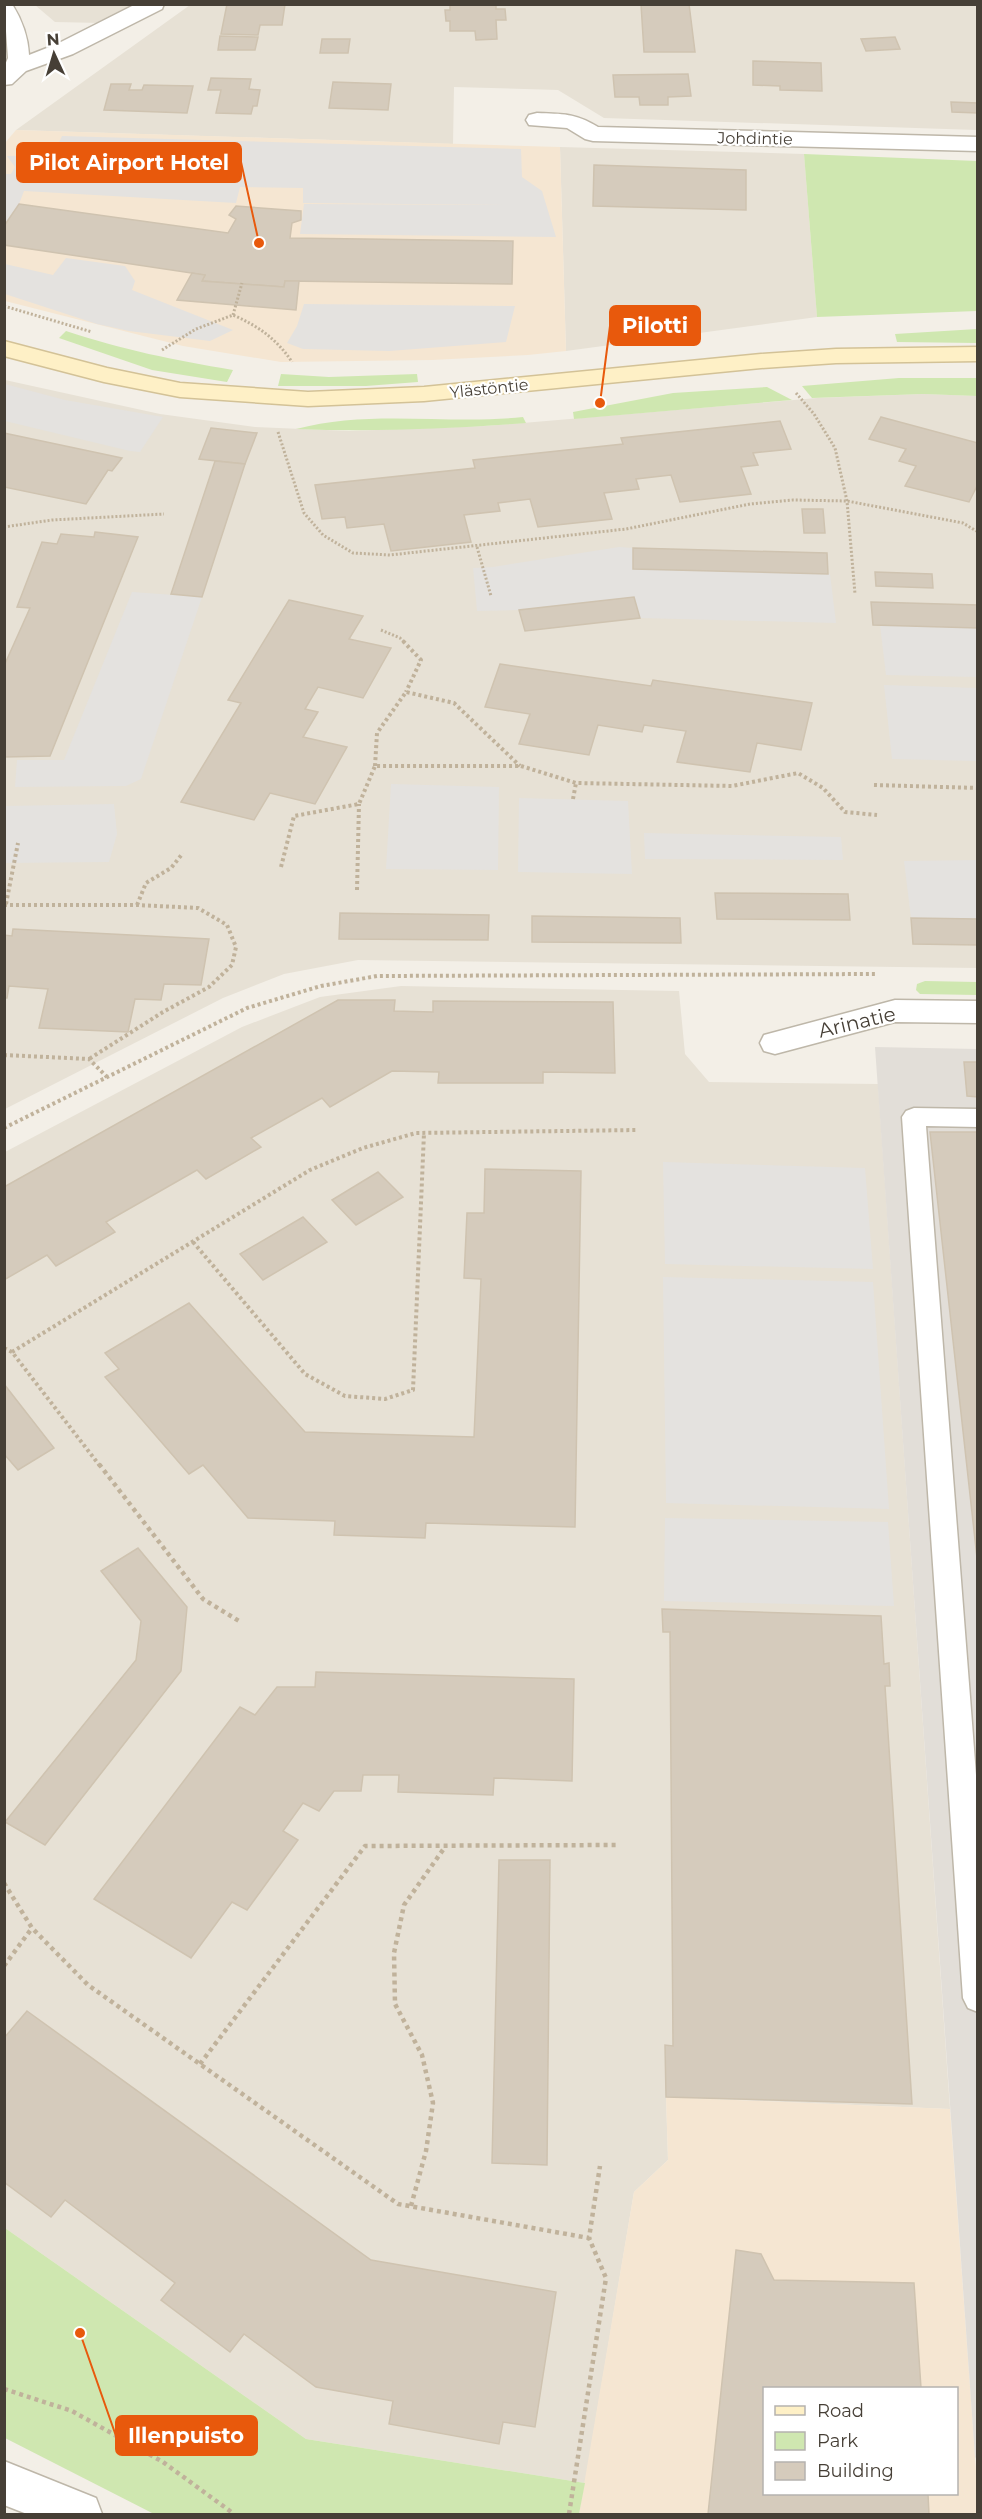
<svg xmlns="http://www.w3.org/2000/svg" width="982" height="2519" viewBox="0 0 982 2519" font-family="Montserrat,sans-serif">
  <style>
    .residential { fill: #e7e1d5 }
    .commercial { fill: #f5e6d2; fill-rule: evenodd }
    .industrial { fill: #e2ded8 }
    .green { fill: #cfe7b0 }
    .parking { fill: #e4e2df }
    .building { fill: #d5cbbc; stroke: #cfc3b0; stroke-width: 1.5 }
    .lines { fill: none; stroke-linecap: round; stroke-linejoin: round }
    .lane-casing { stroke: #beb7a9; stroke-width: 3 }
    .street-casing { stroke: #beb7a9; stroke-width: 3 }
    .secondary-casing { stroke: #d3c297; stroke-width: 3 }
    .path-far2 { stroke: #c0b29b; stroke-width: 3; stroke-dasharray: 2 2; stroke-linecap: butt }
    .path-far1 { stroke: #c0b29b; stroke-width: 4; stroke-dasharray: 3 3; stroke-linecap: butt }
    .path { stroke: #c0b29b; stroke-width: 4.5; stroke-dasharray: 4 4; stroke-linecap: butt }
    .lane { fill: #fff; fill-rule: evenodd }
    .street { fill: #fff; fill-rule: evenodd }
    .secondary { fill: #fef0c6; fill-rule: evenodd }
    .labels { text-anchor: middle; stroke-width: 4.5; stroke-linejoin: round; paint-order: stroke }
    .far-street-label { font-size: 16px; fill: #463f36; stroke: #fff }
    .street-label { font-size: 20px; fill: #463f36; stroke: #fff }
    .leader { fill: none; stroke: #e8590c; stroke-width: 2 }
    .callout-dot { fill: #e8590c; stroke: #fff; stroke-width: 2 }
    .callout { fill: #e8590c; stroke: #e8590c; stroke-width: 2 }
    .callout-label { font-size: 21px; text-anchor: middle; font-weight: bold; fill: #fff }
  </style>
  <rect width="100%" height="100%" fill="#f3efe7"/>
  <!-- residential -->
  <g class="residential">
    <path d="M35,5H132L101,23L55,22Z"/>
    <path d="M190,5H977V130L604,118L558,90L454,87L453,144L16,130Z"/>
    <path d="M560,147L804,154L817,317L566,351Z"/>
    <path d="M5,380L160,414L255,427L349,431L486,426L817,398L923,394L977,396V968L358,960L284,974L223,998L5,1109Z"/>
    <path d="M401,986L679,991L685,1054L709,1082L878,1084L950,2109L666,2097L668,2160L634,2192L585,2483L306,2439L5,2228V1152L242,1027L320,997Z"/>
  </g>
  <!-- commercial -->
  <g class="commercial">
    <path d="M16,130L560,147L566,351L528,355L432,360L281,362L183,346L5,301V143Z"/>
    <path d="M666,2097L950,2109L977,2484V2514H579L634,2192L668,2160ZM764,2388H956V2494H764Z"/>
  </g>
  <!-- industrial -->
  <path class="industrial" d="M875,1047L977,1049V2460L975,2457Z"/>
  <!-- green -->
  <g class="green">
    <path d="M804,154L977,161V311L817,317Z"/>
    <path d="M977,329V343L897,342L895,334Z"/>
    <path d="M66,331C124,350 173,360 233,370L227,382L152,370L59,338Z"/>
    <path d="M281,374L329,377L417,374L418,382L366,386H278Z"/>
    <path d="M899,378H977V396L923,394L812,398L802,386Z"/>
    <path d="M767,387L792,400L574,419L573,412L673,393Z"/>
    <path d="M523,417L526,423C450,429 372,432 296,429C369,409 448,425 523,417Z"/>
    <path d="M925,981L977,982V995L920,994L916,990L917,984Z"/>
    <path d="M5,2228L306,2439L585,2483L579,2514H154L5,2438Z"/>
  </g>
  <!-- parking -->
  <g class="parking">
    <path d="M62,136L521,149L522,177L542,191L556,237L300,234L304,204L504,205L303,203V188L240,187L236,203L24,191L19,204L5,226V174H11L15,167L7,156L53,155Z"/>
    <path d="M66,258L125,266L135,281L132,290L233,330L210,341L129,331L97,324L5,294V264L53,275Z"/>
    <path d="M304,304L515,306L506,342L389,351L303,349L287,343L297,326Z"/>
    <path d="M5,384L65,400L163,417L140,452L130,451L5,421Z"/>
    <path d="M619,547L633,548V569L830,574L836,623L640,618L634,597L519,610L477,611L473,568L493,567Z"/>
    <path d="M132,592L202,597L141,779L126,786L15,787L17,760H64Z"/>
    <path d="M880,625L977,628V677L886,675Z"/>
    <path d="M884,685L977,688V761L892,759Z"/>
    <path d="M391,784L499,787L498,870L386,869Z"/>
    <path d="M519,798L628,801L632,874L518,872Z"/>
    <path d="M114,804L117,834L109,862L5,863V806Z"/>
    <path d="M644,833L841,837L843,860L645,859Z"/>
    <path d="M977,860V919L911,918L904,861Z"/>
    <path d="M663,1162L865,1168L873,1269L665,1264Z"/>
    <path d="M663,1277L873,1282L889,1509L666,1503Z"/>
    <path d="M665,1518L888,1522L894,1606L664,1601Z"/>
  </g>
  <!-- building -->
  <g class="building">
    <path d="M227,4H285L282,25H260L258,35L221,34Z"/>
    <path d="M450,4H496V9H505L506,20H496L497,39L476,40L475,31H450V21H446L445,10H450Z"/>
    <path d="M641,4H689L695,52H644Z"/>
    <path d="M220,36L258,37L255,50H218Z"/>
    <path d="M895,37L900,49L866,51L861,39Z"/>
    <path d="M322,39H350L348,53H320Z"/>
    <path d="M753,61L821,63L822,91L780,90V86L753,85Z"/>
    <path d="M688,74L691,96L668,97V105H640L639,97H615L613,75Z"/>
    <path d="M211,78L251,79L249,89L260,90L257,106H253L251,114L216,113L221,90H208Z"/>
    <path d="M333,82L391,84L388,110L329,108Z"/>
    <path d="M111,84H131L129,90H142L144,85L193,86L187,113L104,110Z"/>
    <path d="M951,102L978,103V113L952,112Z"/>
    <path d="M594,165L746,170V210L593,206Z"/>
    <path d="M19,204L228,233L236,219L229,215L236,206L301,211V220L292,223L290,238L513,241L512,284L285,281L284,287L202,281L205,275L4,245V226Z"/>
    <path d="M192,273L205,275L202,281L284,287L285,281H299L296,310L177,300Z"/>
    <path d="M881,417L978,443V484L969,502L905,486L916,466L899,461L906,449L869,439Z"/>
    <path d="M780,421L791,449L753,453L758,465L741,467L751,494L680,502L671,475L636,479L639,489L604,493L612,519L538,527L530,499L498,503L500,511L464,515L471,542L391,551L384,524L347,528L345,517L322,519L315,485L475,468L473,460L623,444L621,438Z"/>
    <path d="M211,428L257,433L245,464L199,459Z"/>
    <path d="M4,433L122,458L112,471L108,470L86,504L4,487Z"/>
    <path d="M215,461L245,464L202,597L171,594Z"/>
    <path d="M802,509H823L825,533H804Z"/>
    <path d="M95,532L138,537L50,756L4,757V666L30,608L17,607L42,542L57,544L61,534L94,537Z"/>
    <path d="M633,548L827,553L828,574L633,569Z"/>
    <path d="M875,572L932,574L933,588L876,586Z"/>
    <path d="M634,597L640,618L525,631L519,610Z"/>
    <path d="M289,600L363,616L349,639L391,648L363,698L318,687L305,709L318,712L303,737L347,747L315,804L270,793L254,820L181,802L241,703L228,700Z"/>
    <path d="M871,602L978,605V628L873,625Z"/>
    <path d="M500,664L651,686L653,680L812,703L801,750L757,743L750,772L677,762L686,731L644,725L642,732L598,725L589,755L519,744L530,714L485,707Z"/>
    <path d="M715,893L848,894L850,920L717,919Z"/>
    <path d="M340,913L489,915L488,940L339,939Z"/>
    <path d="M532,916L680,918L681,943L532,942Z"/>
    <path d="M911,918L978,919V945L913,944Z"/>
    <path d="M13,929L209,939L201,985L164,984L161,1000L135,999L128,1032L39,1028L48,989L9,986L7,998H4V935L12,936Z"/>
    <path d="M338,1000H395L394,1011L433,1012V1001L613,1002L615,1073L543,1072V1083H438L439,1072L392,1071L330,1107L322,1098L251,1138L261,1147L206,1179L197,1170L106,1222L115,1232L56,1266L47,1255L4,1280V1187Z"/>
    <path d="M964,1062H978V1097L967,1096Z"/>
    <path d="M930,1132H978V1567Z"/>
    <path d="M485,1169L581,1171L575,1527L426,1523L425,1538L334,1535L335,1521L248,1518L203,1465L189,1474L105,1377L119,1369L105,1353L189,1303L305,1432L474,1437L481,1279L464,1278L467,1213H484Z"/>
    <path d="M378,1172L403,1197L356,1225L332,1200Z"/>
    <path d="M303,1217L327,1242L263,1280L240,1254Z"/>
    <path d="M4,1384L54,1448L18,1470L4,1454Z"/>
    <path d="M138,1548L187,1607L181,1671L45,1845L5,1822L136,1660L141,1621L101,1571Z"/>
    <path d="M662,1609L881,1616L884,1664L889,1663L890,1686H885L912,2104L666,2097L665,2045L673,2046L670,1632H663Z"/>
    <path d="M316,1672L574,1679L572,1781L494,1778L493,1795L398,1792L399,1775H363L361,1791H334L319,1811L303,1803L283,1831L298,1840L247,1910L232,1902L191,1958L94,1899L240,1707L255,1715L277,1687H315Z"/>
    <path d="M499,1860H550L547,2165L492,2163Z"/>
    <path d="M27,2011L371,2260L556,2292L535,2427L503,2422L499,2444L389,2424L393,2401L316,2387L244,2334L230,2352L161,2300L175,2283L65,2200L51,2217L4,2182V2038Z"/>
    <path d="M736,2250L761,2254L774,2280L914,2283L921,2388H764V2494H928L929,2514H708Z"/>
  </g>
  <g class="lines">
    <defs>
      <path id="lane" d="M914,1108L978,1109V1127L926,1126L978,1801V2012L968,2008L963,1998L902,1117L906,1111Z"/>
      <g id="street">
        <path d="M4,4H12C22,20 28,36 29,55L57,44L136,4H164L162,9L73,54L26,71L12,84L4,85V67L8,58Z"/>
        <path d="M537,113C563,114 575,113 598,127L978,137V151L593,141L585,139L567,128L529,125L526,120L529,115Z"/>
        <path d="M895,1000L978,1001V1023L895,1022L775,1054L764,1051L760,1043L764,1035Z"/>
        <path d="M4,2461L96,2498L102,2514H27L4,2505Z"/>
      </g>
      <path id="secondary" d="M4,341L107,368L180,383L308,392L424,387L761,354L836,349L978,347V361L836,363L761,368L424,401L308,406L180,397L104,382L4,356Z"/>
    </defs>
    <!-- lane casing -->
    <use href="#lane" class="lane-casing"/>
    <!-- street casing -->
    <use href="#street" class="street-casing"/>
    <!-- secondary casing -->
    <use href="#secondary" class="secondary-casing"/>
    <!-- path-far2 -->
    <g class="path-far2">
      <path d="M4,306L92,332"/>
      <path d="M233,315L242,283"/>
      <path d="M162,350L196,329L233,315C258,326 277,339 292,362"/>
      <path d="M796,393L814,414L835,448L847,501L855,594"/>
      <path d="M278,432L304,513L323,535L353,553L390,555L626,529L750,504L793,500L847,501L963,523L978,532"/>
      <path d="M4,527L52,520L164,514"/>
      <path d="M477,547L491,596"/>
      <path d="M381,630L400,638L405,643"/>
    </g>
    <!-- path-far1 -->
    <g class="path-far1">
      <path d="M403,641L421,660L406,692"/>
      <path d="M375,766L377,733L406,692L454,703L520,766"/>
      <path d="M874,785L978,788"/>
      <path d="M573,799L576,783"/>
      <path d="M281,867L294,816L359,804L375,766H521L576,783L732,786L798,773L823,788L845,812L877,815"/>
      <path d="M357,890L359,804"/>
      <path d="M6,904L18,843"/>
      <path d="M4,905H137L198,908L227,925L236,947L232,965L209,987L163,1012L89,1059"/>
      <path d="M137,905L146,883L171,868L183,853"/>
      <path d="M4,1055L89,1059L107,1077"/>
      <path d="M4,1128L247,1008L321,986L377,976L875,974"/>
      <path d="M193,1242L305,1374L345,1396L385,1399L413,1390L424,1133"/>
      <path d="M4,1348L12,1352"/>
      <path d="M100,1466L12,1352L310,1170L363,1148L416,1133L638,1130"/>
    </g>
    <!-- path -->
    <g class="path">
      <path d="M99,1464L203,1599L239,1621"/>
      <path d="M4,1883L32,1928L88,1985L398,2204L589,2238L600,2166"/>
      <path d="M4,1966L32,1928"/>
      <path d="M200,2064L365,1846L616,1845"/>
      <path d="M411,2206L426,2151L433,2103L422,2055L395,2004L394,1953L404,1905L445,1847"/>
      <path d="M4,2389L72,2411L163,2462L234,2514"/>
      <path d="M569,2514L606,2278L589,2238"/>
    </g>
    <!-- lane -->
    <use href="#lane" class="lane"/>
    <!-- street -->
    <use href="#street" class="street"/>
    <!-- secondary -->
    <use href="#secondary" class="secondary"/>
  </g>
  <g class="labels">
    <!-- far-street labels -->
    <g class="far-street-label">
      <text transform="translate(755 138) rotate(1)" y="6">Johdintie</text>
      <text transform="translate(489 388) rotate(-6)" y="6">Ylästöntie</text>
    </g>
    <!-- street labels -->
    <g class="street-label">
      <text transform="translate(857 1022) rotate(-13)" y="7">Arinatie</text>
    </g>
  </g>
  <!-- callouts -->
  <path class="leader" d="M259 243L241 162M600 403L610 326M80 2333L116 2436"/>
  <g class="callout-dot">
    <circle cx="259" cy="243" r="6"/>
    <circle cx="600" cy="403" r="6"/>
    <circle cx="80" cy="2333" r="6"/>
  </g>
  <g class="callout">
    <rect x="17" y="143" width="224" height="39" rx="6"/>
    <rect x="610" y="306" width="90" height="39" rx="6"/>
    <rect x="116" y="2416" width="141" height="39" rx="6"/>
  </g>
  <g class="callout-label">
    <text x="129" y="170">Pilot Airport Hotel</text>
    <text x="655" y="333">Pilotti</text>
    <text x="186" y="2443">Illenpuisto</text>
  </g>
  <!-- border -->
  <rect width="982" height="2519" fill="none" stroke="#463f36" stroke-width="12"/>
  <!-- legend -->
  <rect x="763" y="2387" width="195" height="108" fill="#ffffff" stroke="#b5b2af" stroke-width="1.5"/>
  <rect x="775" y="2406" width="30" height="9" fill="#fef0c6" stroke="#b5b2af" stroke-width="1.5"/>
  <text x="817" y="2417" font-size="18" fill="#463f36">Road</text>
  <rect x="775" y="2432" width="30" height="18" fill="#cfe7b0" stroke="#b5b2af" stroke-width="1.5"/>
  <text x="817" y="2447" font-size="18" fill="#463f36">Park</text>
  <rect x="775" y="2462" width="30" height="18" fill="#d5cbbc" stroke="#b5b2af" stroke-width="1.5"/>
  <text x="817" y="2477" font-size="18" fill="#463f36">Building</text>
  <!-- north arrow -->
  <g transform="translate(54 54) rotate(356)" stroke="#ffffff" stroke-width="4.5" paint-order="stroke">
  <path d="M0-4.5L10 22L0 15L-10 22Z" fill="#463f36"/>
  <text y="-9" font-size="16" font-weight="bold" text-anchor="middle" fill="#463f36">N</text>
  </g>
</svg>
